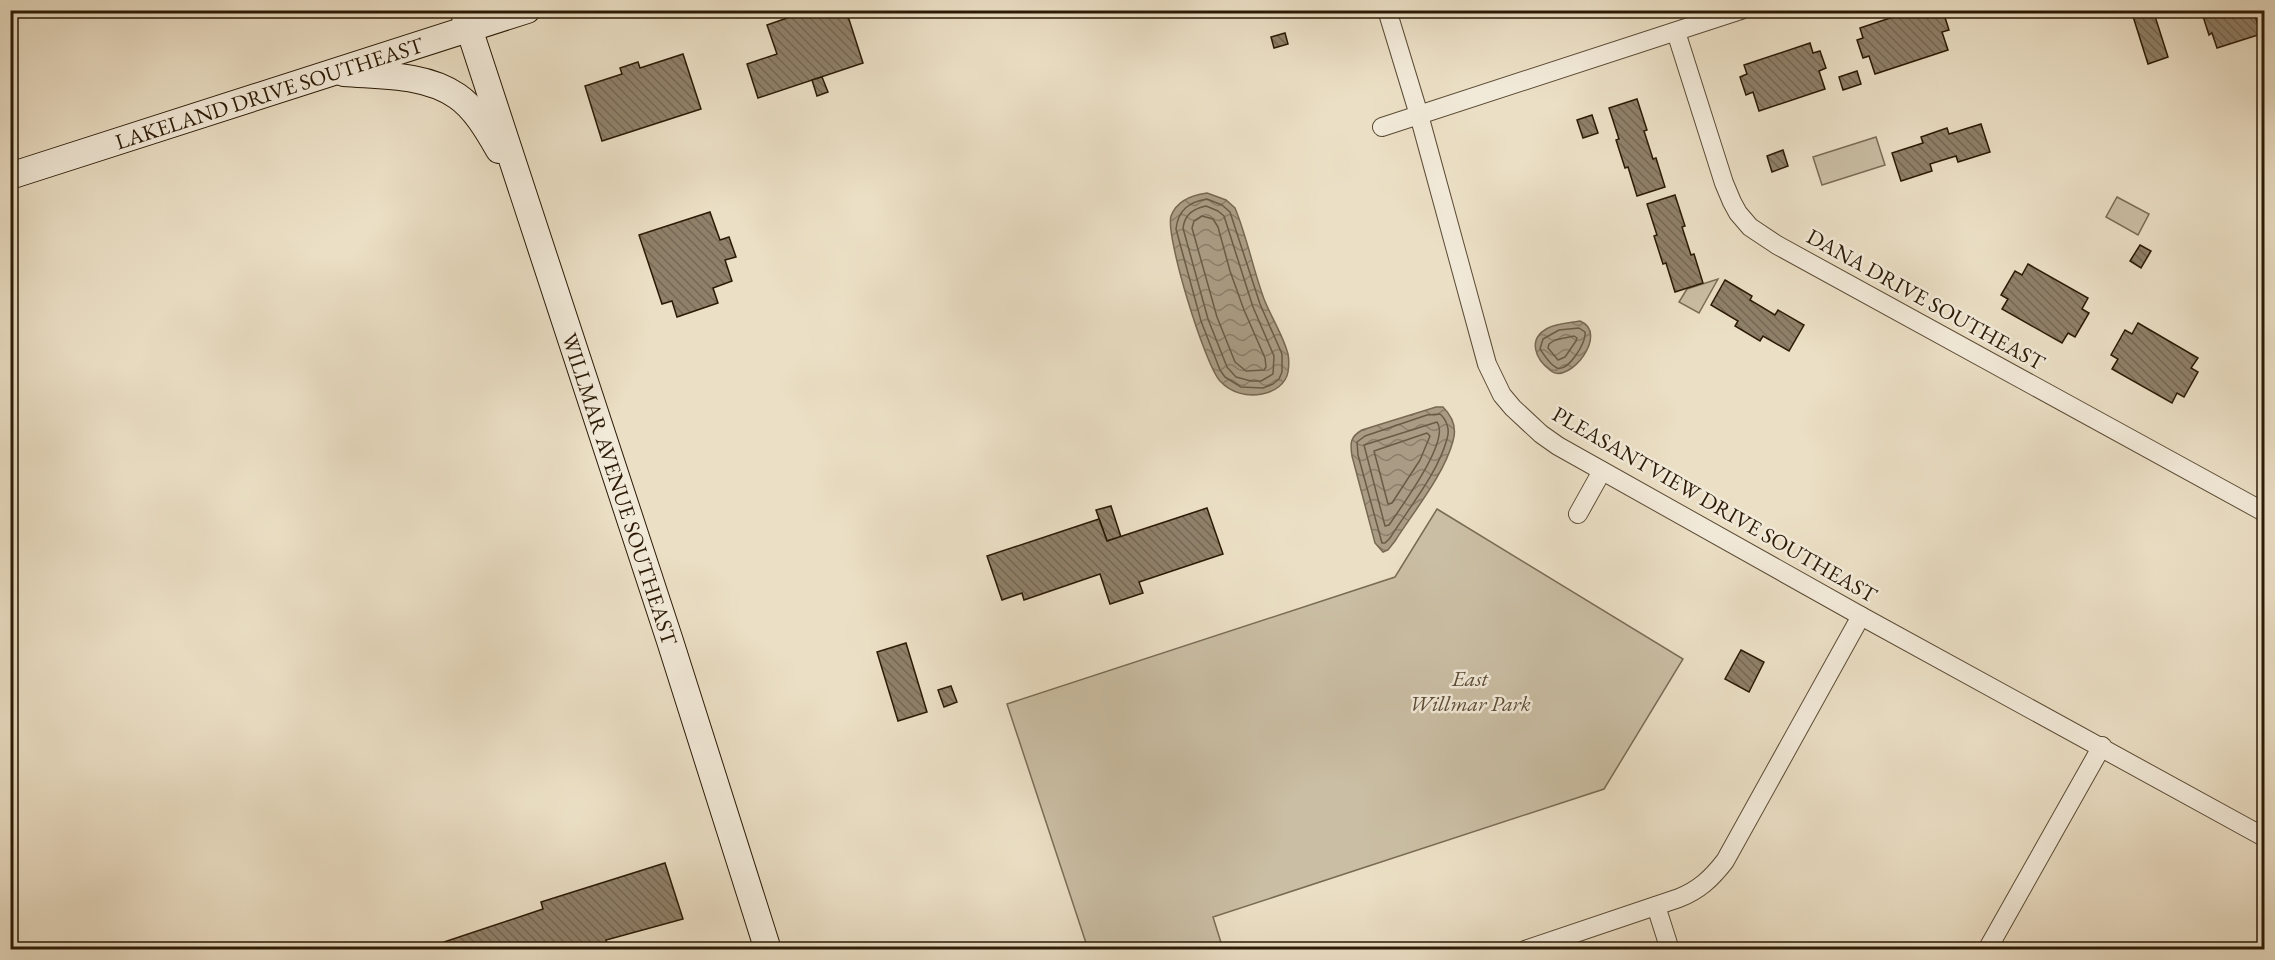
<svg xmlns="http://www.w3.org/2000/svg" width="2275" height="960" viewBox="0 0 2275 960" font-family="'EB Garamond',serif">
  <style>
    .park { fill: #cabea4; stroke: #7a6c54; stroke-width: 1.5 }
    .water { fill: url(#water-waves); stroke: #776851; stroke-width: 1.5 }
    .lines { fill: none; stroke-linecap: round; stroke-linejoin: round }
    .shore { stroke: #6a5b44; stroke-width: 1.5 }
    .building { fill: url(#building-back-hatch); stroke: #2b1a05; stroke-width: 1.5 }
    .street-casing { stroke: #5b4b35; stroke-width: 20 }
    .secondary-casing { stroke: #2b1a05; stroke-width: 28 }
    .street { stroke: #f2ead9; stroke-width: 18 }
    .secondary { stroke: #f2ead9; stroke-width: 26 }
    .labels { text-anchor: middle; stroke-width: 5; stroke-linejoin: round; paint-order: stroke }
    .street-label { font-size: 22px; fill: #2b1a05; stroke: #f2ead9 }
    .park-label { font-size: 22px; font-style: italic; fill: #5b4b35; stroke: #f2ead9 }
  </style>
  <defs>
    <pattern id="water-waves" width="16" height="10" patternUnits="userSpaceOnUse" patternTransform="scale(1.5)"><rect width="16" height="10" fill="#aa9c84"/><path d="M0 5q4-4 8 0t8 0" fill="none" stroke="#8b7e6a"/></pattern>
    <pattern id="building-back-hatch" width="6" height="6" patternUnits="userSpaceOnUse" patternTransform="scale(1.5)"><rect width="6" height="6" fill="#8f8069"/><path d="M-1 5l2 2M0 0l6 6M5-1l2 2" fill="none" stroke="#756854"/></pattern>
  </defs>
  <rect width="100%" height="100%" fill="#ebdfc5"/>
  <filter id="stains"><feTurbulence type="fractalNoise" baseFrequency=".00333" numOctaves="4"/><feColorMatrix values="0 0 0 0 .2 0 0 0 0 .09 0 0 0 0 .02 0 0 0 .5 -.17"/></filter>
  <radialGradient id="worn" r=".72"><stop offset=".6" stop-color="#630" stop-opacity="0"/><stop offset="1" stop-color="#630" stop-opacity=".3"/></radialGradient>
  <!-- park -->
  <g class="park">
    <path d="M1876,137L1885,165L1822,185L1813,157Z"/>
    <path d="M2117,197L2149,214L2138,235L2106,217Z"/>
    <path d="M1718,279L1699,313L1679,302L1687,289Z"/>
    <path d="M1437,509L1683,659L1604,789L1213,917L1223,949H1088L1007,704L1395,577Z"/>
  </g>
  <!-- water -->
  <g class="water">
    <path d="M1207,193L1226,200L1235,208C1247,237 1253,269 1264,299C1271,317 1283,335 1288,354C1289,359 1289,366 1288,372C1286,384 1274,392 1262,394C1247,397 1231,393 1220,381C1205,365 1165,236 1171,216C1177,200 1192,195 1207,193Z"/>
    <path d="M1580,321C1610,333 1569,385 1551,371C1535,359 1527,339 1548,328C1557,323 1570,323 1580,321Z"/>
    <path d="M1436,407H1443C1452,416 1457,428 1453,441C1444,475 1414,511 1395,541L1388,550L1383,552L1375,543L1352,456C1350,443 1350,437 1362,430Z"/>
  </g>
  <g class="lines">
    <!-- shore -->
    <g class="shore">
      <path d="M1207,199L1222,205L1230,212L1260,304L1282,354V372L1279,379L1273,384L1263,388L1241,387L1225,377L1220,370L1201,321L1176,229C1178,210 1189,202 1207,199Z"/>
      <path d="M1206,206L1218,211L1224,216L1253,307L1274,356L1273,374L1261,381H1251L1236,377L1227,367L1208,319L1183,228C1185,214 1193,209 1206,206Z"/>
      <path d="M1202,216L1213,219L1218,227L1230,271L1244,310L1265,358L1266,367L1264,370L1246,371L1235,362L1217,317L1192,228L1194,221Z"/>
      <path d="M1579,328L1585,332C1587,342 1568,372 1557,368C1550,365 1544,355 1540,349L1543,339L1559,330Z"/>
      <path d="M1574,336L1577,338L1576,341L1565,357L1558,360L1548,348L1549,344L1555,340Z"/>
      <path d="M1440,414C1447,420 1450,430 1447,439C1438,473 1408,509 1390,538L1385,543H1382L1358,455L1357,442L1365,436L1427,415Z"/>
      <path d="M1437,422C1451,440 1401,507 1389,525L1385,526L1364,445Z"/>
      <path d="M1427,433L1430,436L1420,460L1392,503L1388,504L1374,451Z"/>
    </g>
  </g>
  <!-- building -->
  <g class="building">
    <path d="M810,10H846L863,63L758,98L747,64L777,54L767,25Z"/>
    <path d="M1914,10H1935L1936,14L1943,11L1949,30L1942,32L1948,50L1875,74L1869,56L1863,58L1857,40L1863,38L1860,28Z"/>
    <path d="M2131,10H2153L2168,57L2148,64Z"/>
    <path d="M2201,10H2253L2261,34L2217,48L2212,33L2209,35Z"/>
    <path d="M1285,33L1288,44L1274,48L1271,37Z"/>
    <path d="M1810,43L1813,53L1820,51L1826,68L1819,71L1825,89L1759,111L1753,92L1746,95L1740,77L1747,74L1744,65Z"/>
    <path d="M683,54L701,109L602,141L585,86L622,74L620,68L638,62L640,68Z"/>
    <path d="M1857,71L1861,84L1843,90L1839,77Z"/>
    <path d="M822,77L828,92L817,96L812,80Z"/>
    <path d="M1637,99L1647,130L1644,131L1653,159L1656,158L1665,187L1637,196L1628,167L1625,168L1616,140L1619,139L1609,108Z"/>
    <path d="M1592,115L1598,133L1583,138L1577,120Z"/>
    <path d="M1981,124L1990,152L1958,162L1956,156L1930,164L1932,171L1901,181L1892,153L1923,143L1921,137L1947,128L1949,134Z"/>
    <path d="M1783,150L1788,166L1772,172L1767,156Z"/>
    <path d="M1675,195L1685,226L1682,227L1691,255L1694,254L1703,283L1675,292L1666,263L1663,264L1654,236L1657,235L1647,204Z"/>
    <path d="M710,212L720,240L729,237L736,257L725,260L732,281L713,288L718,303L677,317L672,301L662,304L639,235Z"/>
    <path d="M2140,245L2151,251L2141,268L2130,261Z"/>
    <path d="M2028,264L2088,298L2082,309L2089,313L2075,337L2068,333L2062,343L2002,309L2008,299L2001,295L2015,271L2022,275Z"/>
    <path d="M1725,280L1752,296L1750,300L1775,315L1778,310L1804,325L1789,351L1763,336L1760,341L1735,326L1738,321L1711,305Z"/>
    <path d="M2138,323L2198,358L2191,368L2198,372L2184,397L2177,393L2172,403L2112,369L2118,359L2111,355L2125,330L2132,334Z"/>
    <path d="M1111,506L1121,537L1107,541L1096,510Z"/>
    <path d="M1207,508L1223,554L1139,582L1143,593L1110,604L1100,574L1024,600L1022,593L1002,600L987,556L1099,519L1107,541Z"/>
    <path d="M906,643L927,712L898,721L877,652Z"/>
    <path d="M1741,650L1764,662L1749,692L1725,679Z"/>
    <path d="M951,686L957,702L944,707L938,690Z"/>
    <path d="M665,863L683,919L606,940L609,950H420L543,909L541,902Z"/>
  </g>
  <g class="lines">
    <defs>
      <g id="street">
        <path d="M1387,10L1419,115L1487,364L1502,395L1513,408L1541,434L1558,446L1861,616L2264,837"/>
        <path d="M1676,32L1724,183L1732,202L1738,213L1750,227L1777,245L2264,512"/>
        <path d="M1382,127L1741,10"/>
        <path d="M1578,514L1602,471"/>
        <path d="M1656,906L1670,950"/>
        <path d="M1525,950L1679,898C1699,890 1711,879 1725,861L1861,616"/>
        <path d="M1987,950L2102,746"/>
      </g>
      <g id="secondary">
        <path id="s1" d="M463,10L670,641L768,950"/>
        <path d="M344,73C381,76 425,74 457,96C475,108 488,131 499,150"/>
        <path id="s2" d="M10,176L527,10"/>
      </g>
    </defs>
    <!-- street casing -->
    <use href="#street" class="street-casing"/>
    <!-- secondary casing -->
    <use href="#secondary" class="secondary-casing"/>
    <!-- street -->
    <use href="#street" class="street"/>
    <!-- secondary -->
    <use href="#secondary" class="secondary"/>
  </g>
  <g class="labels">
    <!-- street labels -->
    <g class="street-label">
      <text dy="8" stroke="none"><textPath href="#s2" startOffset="272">LAKELAND DRIVE SOUTHEAST</textPath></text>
      <text transform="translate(1926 299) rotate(29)" y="8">DANA DRIVE SOUTHEAST</text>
      <text dy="8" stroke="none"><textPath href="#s1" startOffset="504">WILLMAR AVENUE SOUTHEAST</textPath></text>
      <text transform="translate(1715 504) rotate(30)" y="8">PLEASANTVIEW DRIVE SOUTHEAST</text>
    </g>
    <!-- park labels -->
    <g class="park-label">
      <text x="1470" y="686">East<tspan x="1470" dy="25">Willmar Park</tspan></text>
    </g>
  </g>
  <!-- margin -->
  <rect width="2275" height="960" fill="none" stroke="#ebdfc5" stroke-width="36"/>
  <rect x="12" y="12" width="2251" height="936" fill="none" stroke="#2b1a05" stroke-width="3"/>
  <rect x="18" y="18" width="2239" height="924" fill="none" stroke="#2b1a05" stroke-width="1.5"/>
  <rect width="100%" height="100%" filter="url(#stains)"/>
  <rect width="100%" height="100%" fill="url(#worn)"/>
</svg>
